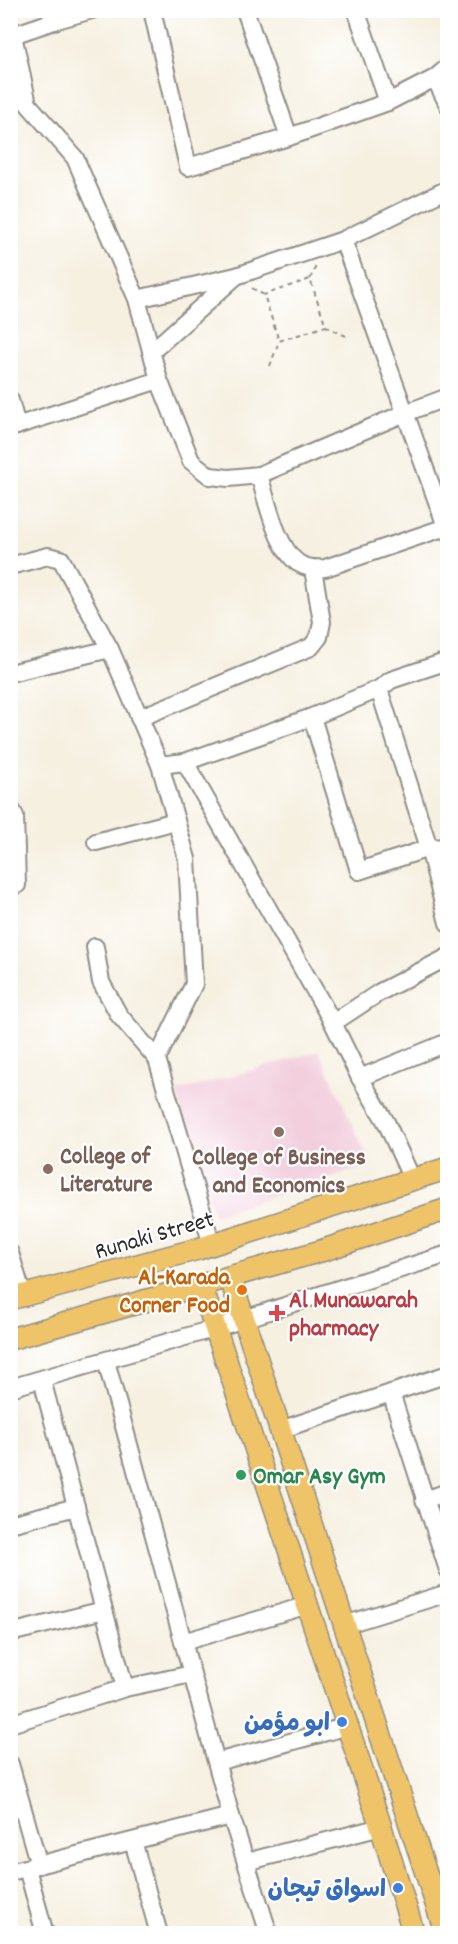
<svg xmlns="http://www.w3.org/2000/svg" width="458" height="1944" viewBox="0 0 458 1944" font-family="Dekko,'Playpen Sans Arabic',sans-serif">
  <style>
    .built { fill: #f3cfde }
    .lines { fill: none; stroke-linecap: round; stroke-linejoin: round }
    .minor-casing { stroke: #908e86; stroke-width: 20 }
    .major-casing { stroke: #908e86; stroke-width: 24 }
    .path { stroke: #908e86; stroke-width: 2; stroke-dasharray: 4.5 4.5; stroke-linecap: butt }
    .minor { stroke: #fff; stroke-width: 16 }
    .major { stroke: #efc469; stroke-width: 21 }
    .education-dot { fill: #8d6e63; stroke: #fff; stroke-width: 2 }
    .food-dot { fill: #e8710a; stroke: #fff; stroke-width: 2 }
    .health-dot { fill: #e0444e; stroke: #fff; stroke-width: 2 }
    .leisure-dot { fill: #2e9e5b; stroke: #fff; stroke-width: 2 }
    .shop-dot { fill: #3f7fe0; stroke: #fff; stroke-width: 2 }
    .labels { text-anchor: middle; stroke-width: 4.5; stroke-linejoin: round; paint-order: stroke }
    .education-label { font-size: 24px; font-weight: bold; fill: #785e54; stroke: #fff; text-anchor: start }
    .street-label { font-size: 24px; fill: #2b2b2b; stroke: #fff }
    .food-label { font-size: 24px; font-weight: bold; fill: #c56008; stroke: #fff; text-anchor: end }
    .health-label { font-size: 24px; font-weight: bold; fill: #be3a42; stroke: #fff; text-anchor: start }
    .leisure-label { font-size: 24px; font-weight: bold; fill: #27864d; stroke: #fff; text-anchor: start }
    .shop-label { font-size: 24px; font-weight: bold; fill: #366cbe; stroke: #fff; text-anchor: end }
  </style>
  <rect width="100%" height="100%" fill="#fff"/>
  <filter id="ink" filterUnits="userSpaceOnUse"><feTurbulence type="fractalNoise" baseFrequency=".0167" numOctaves="2"/><feDisplacementMap in="SourceGraphic" scale="12" xChannelSelector="R" yChannelSelector="G"/><feConvolveMatrix kernelMatrix="1 2 1 2 8 2 1 2 1" color-interpolation-filters="sRGB"/></filter>
  <filter id="wash" filterUnits="userSpaceOnUse"><feTurbulence type="fractalNoise" baseFrequency=".008" numOctaves="4" result="noise"/><feDisplacementMap in="SourceGraphic" scale="24" xChannelSelector="R" yChannelSelector="G"/><feGaussianBlur stdDeviation="1.35" result="paint"/><feColorMatrix in="noise" values="0 0 0 0 0 0 0 0 0 0 0 0 0 0 0 0 0 1.4 0 .05"/><feComposite in="paint" operator="in"/></filter>
  <g filter="url(#wash)">
    <rect width="100%" height="100%" fill="#f6f0e1"/>
    <!-- built -->
    <path class="built" d="M319,1051L371,1165L214,1215L176,1092Z"/>
  </g>
  <g filter="url(#ink)">
    <g class="lines">
      <defs>
        <g id="minor">
          <path d="M152,10L188,167L289,137L388,102L356,10"/>
          <path d="M245,10L289,137"/>
          <path d="M13,35L28,104L75,158L137,299L159,380L191,461L210,476L229,478L259,475L405,413L448,397"/>
          <path d="M10,36L57,20L92,10"/>
          <path d="M435,78L448,67"/>
          <path d="M388,102L435,78L448,105"/>
          <path d="M343,240L448,532"/>
          <path d="M137,299L236,276L343,240L448,189"/>
          <path d="M151,352L235,277"/>
          <path d="M10,400L17,426"/>
          <path d="M10,428L159,380"/>
          <path d="M259,475C267,500 276,547 298,563C306,568 316,569 325,568L446,527"/>
          <path d="M10,566L48,556L61,559L110,649L160,765L187,859L194,984L157,1059L212,1245"/>
          <path d="M10,673L110,649"/>
          <path d="M379,689L429,848L448,923"/>
          <path d="M312,717L359,871L429,848L448,847"/>
          <path d="M139,718L311,647L319,637L322,622L313,569"/>
          <path d="M185,762L333,1023L360,1078L386,1122L412,1179"/>
          <path d="M160,765L185,762L312,717L379,689L391,680L448,661"/>
          <path d="M10,807L15,816L17,885"/>
          <path d="M96,842L176,821"/>
          <path d="M95,947L101,982L119,1015L157,1059"/>
          <path d="M333,1023L380,992L448,957"/>
          <path d="M360,1078L448,1042"/>
          <path d="M10,1253L23,1296"/>
          <path d="M106,1361L231,1816L269,1934"/>
          <path d="M42,1380L125,1688"/>
          <path d="M10,1388L216,1328L448,1254"/>
          <path d="M391,1393L448,1570"/>
          <path d="M280,1430L448,1374"/>
          <path d="M424,1500L448,1492"/>
          <path d="M10,1524L76,1507"/>
          <path d="M344,1625L448,1593"/>
          <path d="M10,1633L104,1610"/>
          <path d="M183,1642L308,1605"/>
          <path d="M10,1724L125,1688L192,1674"/>
          <path d="M217,1762L348,1726"/>
          <path d="M10,1764L39,1865"/>
          <path d="M133,1841L159,1934"/>
          <path d="M246,1862L381,1827"/>
          <path d="M27,1868L45,1934"/>
          <path d="M10,1872L231,1816"/>
        </g>
        <g id="major">
          <path d="M230,1277L446,1934"/>
          <path d="M201,1285L381,1827L414,1934"/>
          <path d="M10,1299L198,1249L448,1168"/>
          <path d="M10,1339L321,1251L448,1209"/>
        </g>
      </defs>
      <!-- minor casing -->
      <use href="#minor" class="minor-casing"/>
      <!-- major casing -->
      <use href="#major" class="major-casing"/>
      <!-- path -->
      <g class="path">
        <path d="M310,279L316,266"/>
        <path d="M252,288L264,295L279,341L326,326L310,279L264,295"/>
        <path d="M326,326L346,336"/>
        <path d="M270,366L279,341"/>
      </g>
      <!-- minor -->
      <use href="#minor" class="minor"/>
      <!-- major -->
      <use href="#major" class="major"/>
    </g>
  </g>
  <!-- markers -->
  <g class="education-dot">
    <circle cx="279" cy="1132" r="6"/>
    <circle cx="48" cy="1169" r="6"/>
  </g>
  <circle class="food-dot" cx="242" cy="1290" r="6"/>
  <path class="health-dot" d="M274 1304h6v6h6v6h-6v6h-6v-6h-6v-6h6z"/>
  <circle class="leisure-dot" cx="241" cy="1475" r="6"/>
  <g class="shop-dot">
    <circle cx="342" cy="1722" r="6"/>
    <circle cx="398" cy="1888" r="6"/>
  </g>
  <g class="labels">
    <!-- education labels -->
    <g class="education-label">
      <text x="60" y="1163">College of<tspan x="60" dy="28">Literature</tspan></text>
      <text x="279" y="1164" text-anchor="middle">College of Business<tspan x="279" dy="28">and Economics</tspan></text>
    </g>
    <!-- street labels -->
    <g class="street-label">
      <text transform="translate(154 1234) rotate(-16)" y="8">Runaki Street</text>
    </g>
    <!-- food labels -->
    <g class="food-label">
      <text x="230" y="1284">Al-Karada<tspan x="230" dy="28">Corner Food</tspan></text>
    </g>
    <!-- health labels -->
    <g class="health-label">
      <text x="289" y="1307">Al Munawarah<tspan x="289" dy="28">pharmacy</tspan></text>
    </g>
    <!-- leisure labels -->
    <g class="leisure-label">
      <text x="253" y="1483">Omar Asy Gym</text>
    </g>
    <!-- shop labels -->
    <g class="shop-label">
      <text x="330" y="1730">ابو مؤمن</text>
      <text x="386" y="1896">اسواق تيجان</text>
    </g>
  </g>
  <!-- margin -->
  <rect width="458" height="1944" fill="none" stroke="#fff" stroke-width="36"/>
</svg>
